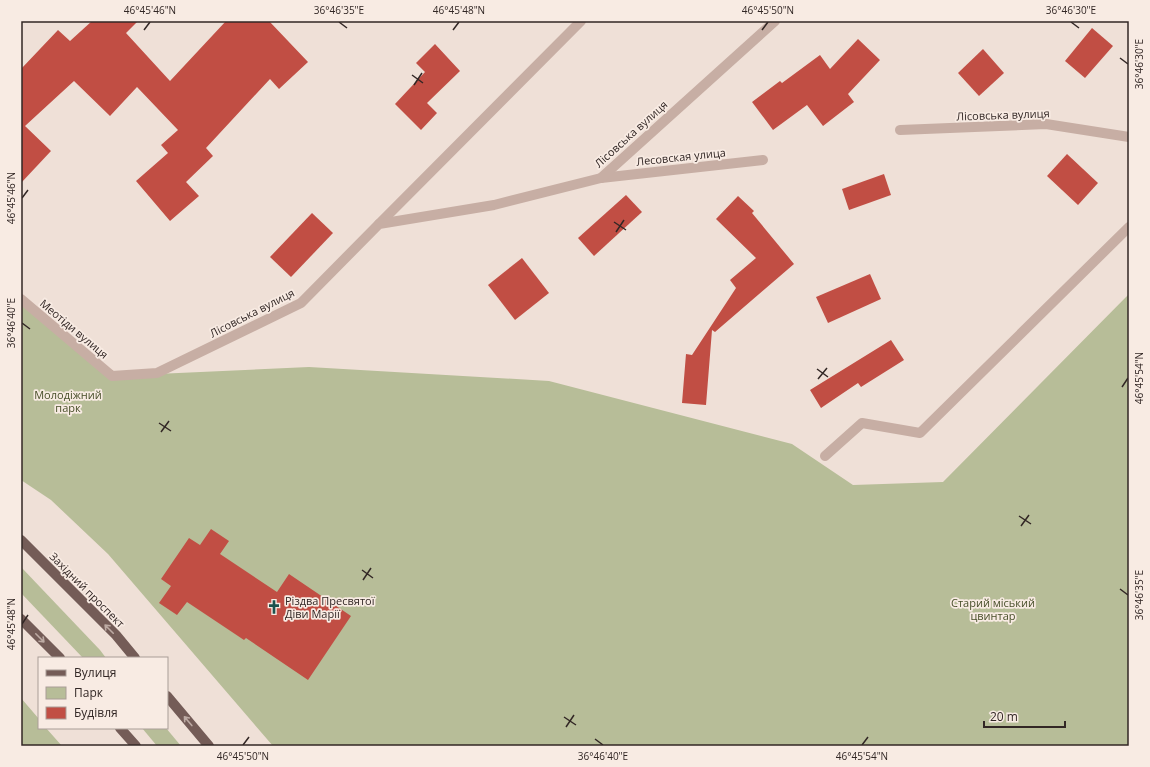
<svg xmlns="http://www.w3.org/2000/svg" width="1150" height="767" viewBox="0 0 1150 767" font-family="'Open Sans',sans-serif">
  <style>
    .green { fill: #b7bd98 }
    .building { fill: #c14e44 }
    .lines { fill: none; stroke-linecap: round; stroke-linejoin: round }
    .minor { stroke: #c7aea4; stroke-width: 10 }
    .major { stroke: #745c57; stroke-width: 10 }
    .oneway { stroke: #bdaba4 }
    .ticks { fill: none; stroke: #322725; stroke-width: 1.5 }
    .labels { text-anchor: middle; stroke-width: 3.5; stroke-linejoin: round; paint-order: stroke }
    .street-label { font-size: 11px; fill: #322725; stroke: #f8ebe3 }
    .park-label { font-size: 11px; fill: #484f2a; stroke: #f8ebe3 }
    .poi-label { font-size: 11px; fill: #322725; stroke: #f8ebe3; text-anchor: start }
    .neatline { fill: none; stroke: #322725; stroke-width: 1.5 }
    .ticks-label { font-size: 10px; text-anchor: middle; fill: #322725 }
  </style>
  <rect width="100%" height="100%" fill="#efe0d7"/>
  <!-- green -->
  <g class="green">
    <path d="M1129,294V746H273L108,554L51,500L21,480V299L112,376L309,367L549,381L792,444L853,485L943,482Z"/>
    <path d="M21,567L100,650L106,658H83L21,593Z"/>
    <path d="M21,698L39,719V728H46L62,746H21Z"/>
    <path d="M142,728H166L181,746H157Z"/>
  </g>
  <!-- building -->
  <g class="building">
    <path d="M92,21H138L126,33L170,81L226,21H269L308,62L279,89L270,79L206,148L213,156L186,182L199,196L170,221L136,181L168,153L161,145L178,130L137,87L110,116L74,81L25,126L51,151L21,183V69L58,30L70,41Z"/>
    <path d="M1092,28L1113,46L1085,78L1065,61Z"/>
    <path d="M858,39L880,60L848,94L854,102L823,126L807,105L773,130L752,102L780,81L782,83L820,55L830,69Z"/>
    <path d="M435,44L460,71L427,103L437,113L421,130L395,104L425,72L416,63Z"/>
    <path d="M983,49L1004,73L979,96L958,73Z"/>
    <path d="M1067,154L1098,183L1078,205L1047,176Z"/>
    <path d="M884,174L891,195L849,210L842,189Z"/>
    <path d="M626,195L642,212L594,256L578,238Z"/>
    <path d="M738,196L754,211L752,213L794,264L715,332L712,330L706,405L682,403L686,354L692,355L736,288L730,280L756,258L716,219Z"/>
    <path d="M312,213L333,233L291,277L270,257Z"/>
    <path d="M522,258L549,293L515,320L488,285Z"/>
    <path d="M870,274L881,299L828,323L816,297Z"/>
    <path d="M891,340L904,360L861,387L858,383L821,408L810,390Z"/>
    <path d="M211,529L229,541L220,554L277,592L289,574L351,616L308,680L246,638L244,640L187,602L177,615L159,603L171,586L161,579L189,538L200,545Z"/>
  </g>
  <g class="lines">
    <!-- minor -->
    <g class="minor">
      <path d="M900,130L1046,124L1129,137"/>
      <path d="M601,178L763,160"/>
      <path d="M379,224L581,21"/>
      <path d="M21,299L112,376L157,373L301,303L379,224L494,205L601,178L775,21"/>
      <path d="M825,456L862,423L920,433L1129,227"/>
    </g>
    <!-- major -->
    <g class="major">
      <path d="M21,540L116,635L135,658"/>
      <path d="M21,619L60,658"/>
      <path d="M167,696L209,746"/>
      <path d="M120,728L136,746"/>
    </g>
  </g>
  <!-- one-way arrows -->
  <defs><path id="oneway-shaft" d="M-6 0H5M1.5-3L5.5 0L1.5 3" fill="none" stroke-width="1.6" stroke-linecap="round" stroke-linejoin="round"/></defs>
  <g class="oneway">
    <use href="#oneway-shaft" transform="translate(109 629) rotate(-135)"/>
    <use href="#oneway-shaft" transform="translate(40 638) rotate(45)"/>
    <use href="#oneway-shaft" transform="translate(188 721) rotate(-130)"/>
  </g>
  <!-- ticks -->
  <path class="ticks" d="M339,22L347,28M1071,22L1079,28M144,30L150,22M453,30L459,22M762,30L768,22M1120,58L1128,64M412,75L423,83M414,85L422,73M22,198L28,190M614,222L626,230M616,232L624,220M22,323L30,329M817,369L828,377M818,379L827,368M1122,387L1128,378M159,423L171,431M161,432L169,421M1019,516L1031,524M1021,526L1029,515M362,570L373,578M363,580L371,568M1120,589L1128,595M22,624L28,615M564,717L576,725M566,727L574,715M595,739L603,745M243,745L249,737M862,745L868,737"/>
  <!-- icons -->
  <defs>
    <symbol id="church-bare" viewBox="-9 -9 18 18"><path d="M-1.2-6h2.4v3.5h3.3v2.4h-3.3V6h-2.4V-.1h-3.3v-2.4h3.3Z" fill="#1d524d" stroke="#f8ebe3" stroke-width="2.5" paint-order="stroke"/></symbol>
  </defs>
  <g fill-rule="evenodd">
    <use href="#church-bare" x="264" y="597" width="20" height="20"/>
  </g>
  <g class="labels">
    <!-- street labels -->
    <g class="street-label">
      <text transform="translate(1003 115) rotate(-2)" y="4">Лісовська вулиця</text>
      <text transform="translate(631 134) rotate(-42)" y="4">Лісовська вулиця</text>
      <text transform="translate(681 157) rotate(-6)" y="4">Лесовская улица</text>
      <text transform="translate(252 313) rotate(-27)" y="4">Лісовська вулиця</text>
      <text transform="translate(74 329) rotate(40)" y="4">Меотіди вулиця</text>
      <text transform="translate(87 590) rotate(45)" y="4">Західний проспект</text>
    </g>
    <!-- park labels -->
    <g class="park-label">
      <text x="68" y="399">Молодіжний<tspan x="68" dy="13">парк</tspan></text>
      <text x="993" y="607">Старий міський<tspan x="993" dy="13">цвинтар</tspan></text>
    </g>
    <!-- poi labels -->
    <g class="poi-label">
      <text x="285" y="605">Різдва Пресвятої<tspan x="285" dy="13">Діви Марії</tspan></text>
    </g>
  </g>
  <!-- border -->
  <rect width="1150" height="767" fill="none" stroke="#f8ebe3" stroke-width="44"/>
  <!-- legend -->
  <rect x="38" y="657" width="130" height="72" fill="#f8ebe3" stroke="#a99d97"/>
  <rect x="46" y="670" width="20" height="6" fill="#745c57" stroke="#a99d97"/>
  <text x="74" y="677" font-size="12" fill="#322725">Вулиця</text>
  <rect x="46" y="687" width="20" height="12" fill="#b7bd98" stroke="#a99d97"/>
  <text x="74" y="697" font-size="12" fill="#322725">Парк</text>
  <rect x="46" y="707" width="20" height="12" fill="#c14e44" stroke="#a99d97"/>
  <text x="74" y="717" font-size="12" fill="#322725">Будівля</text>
  <!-- scale -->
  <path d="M984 721v6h81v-6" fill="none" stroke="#322725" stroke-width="2"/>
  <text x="990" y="721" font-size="12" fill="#322725" stroke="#f8ebe3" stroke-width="3" paint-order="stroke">20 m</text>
  <rect x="22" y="22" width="1106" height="723" class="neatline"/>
  <g class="ticks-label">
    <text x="150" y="14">46°45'46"N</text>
    <text x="339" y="14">36°46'35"E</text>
    <text x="459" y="14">46°45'48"N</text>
    <text x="768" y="14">46°45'50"N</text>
    <text x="1071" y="14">36°46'30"E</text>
    <text transform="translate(1139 64) rotate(-90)" y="4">36°46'30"E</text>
    <text transform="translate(11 198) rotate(-90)" y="4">46°45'46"N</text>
    <text transform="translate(11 323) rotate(-90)" y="4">36°46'40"E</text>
    <text transform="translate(1139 378) rotate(-90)" y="4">46°45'54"N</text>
    <text transform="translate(1139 595) rotate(-90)" y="4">36°46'35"E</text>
    <text transform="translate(11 624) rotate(-90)" y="4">46°45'48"N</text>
    <text x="243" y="760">46°45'50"N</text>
    <text x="603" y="760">36°46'40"E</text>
    <text x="862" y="760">46°45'54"N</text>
  </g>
</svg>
